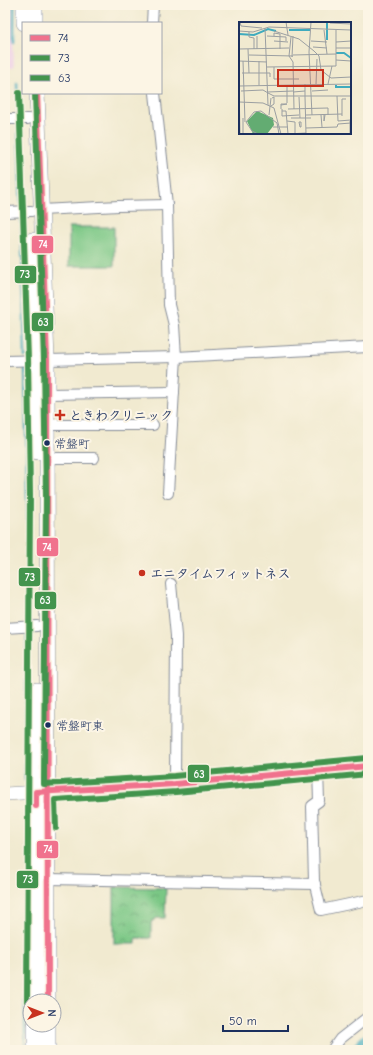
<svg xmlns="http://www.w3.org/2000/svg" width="373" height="1055" viewBox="0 0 373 1055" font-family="'Comic Neue','Klee One',sans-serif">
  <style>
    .built { fill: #eed0e7 }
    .park { fill: url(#park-crowns); stroke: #4a7b72 }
    .pitch { fill: #7ac785; stroke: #4a7b72 }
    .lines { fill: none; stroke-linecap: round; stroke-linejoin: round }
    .stream { stroke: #3fabbe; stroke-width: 2.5 }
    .river { stroke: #3fabbe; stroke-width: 16 }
    .minor-casing { stroke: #868c97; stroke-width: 12 }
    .tertiary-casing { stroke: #868c97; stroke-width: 14 }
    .secondary-casing { stroke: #868c97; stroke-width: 16 }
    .minor { stroke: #fff; stroke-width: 10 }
    .tertiary { stroke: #fff; stroke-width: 13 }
    .secondary { stroke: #fff; stroke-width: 15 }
    .bus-1-casing { stroke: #fcf5e5; stroke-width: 9 }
    .bus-2-casing { stroke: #fcf5e5; stroke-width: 9 }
    .bus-3-casing { stroke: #fcf5e5; stroke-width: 9 }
    .bus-1 { stroke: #f0728d; stroke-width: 6 }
    .bus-2 { stroke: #43944d; stroke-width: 6 }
    .bus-3 { stroke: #43944d; stroke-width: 6 }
    .poi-dot { fill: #c8321e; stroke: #fcf5e5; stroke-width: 1.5 }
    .bus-dot { fill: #1b2f5e; stroke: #fcf5e5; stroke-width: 1.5 }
    .labels { text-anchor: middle; stroke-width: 4; stroke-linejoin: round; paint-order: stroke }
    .bus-label { font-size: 12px; fill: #1b2f5e; stroke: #fcf5e5; text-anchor: start }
    .poi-label { font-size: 13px; font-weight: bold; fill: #1b2f5e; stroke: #fcf5e5; text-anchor: start }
    .inset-river { fill: none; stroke: #3fabbe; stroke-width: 2 }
    .inset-road { fill: none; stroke: #9b9fa2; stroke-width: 1 }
    .view { fill: #c8321e; fill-opacity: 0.15; stroke: #c8321e; stroke-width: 2 }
    .inset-edge { fill: none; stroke: #1b2f5e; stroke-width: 2 }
    .line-badge { stroke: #fcf5e5; stroke-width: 1.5 }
    .badge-label { font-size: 11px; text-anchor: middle; font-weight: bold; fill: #fff }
  </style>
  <defs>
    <pattern id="park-crowns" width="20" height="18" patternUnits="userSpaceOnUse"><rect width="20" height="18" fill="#7ac785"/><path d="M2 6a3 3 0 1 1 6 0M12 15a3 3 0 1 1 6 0" fill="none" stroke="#63a270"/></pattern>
  </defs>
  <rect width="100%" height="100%" fill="#fcf5e5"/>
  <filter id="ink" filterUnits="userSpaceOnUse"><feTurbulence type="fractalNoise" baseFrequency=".025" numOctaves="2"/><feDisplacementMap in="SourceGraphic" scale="8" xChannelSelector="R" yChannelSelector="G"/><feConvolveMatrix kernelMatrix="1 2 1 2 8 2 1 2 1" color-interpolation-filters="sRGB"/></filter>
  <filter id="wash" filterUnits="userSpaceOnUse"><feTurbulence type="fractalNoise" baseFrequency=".012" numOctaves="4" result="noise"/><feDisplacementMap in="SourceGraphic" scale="16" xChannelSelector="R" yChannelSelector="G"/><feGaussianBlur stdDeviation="0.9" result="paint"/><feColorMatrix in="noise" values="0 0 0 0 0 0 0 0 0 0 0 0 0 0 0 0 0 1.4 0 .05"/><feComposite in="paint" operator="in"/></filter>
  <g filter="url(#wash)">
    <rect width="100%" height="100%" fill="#f1ead0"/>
    <!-- built -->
    <path class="built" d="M5,5H12L14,67H5Z"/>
    <!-- park -->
    <path class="park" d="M114,887L166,888L165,918H157L151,922V938H136V944H114Z"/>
    <!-- pitch -->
    <rect class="pitch" x="69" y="227" width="45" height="39"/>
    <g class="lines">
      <!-- stream -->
      <g class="stream">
        <path d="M14,5V41"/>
        <path d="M17,83L18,117"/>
        <path d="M18,122L21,209"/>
        <path d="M21,214L25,357"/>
        <path d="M25,362L28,552L27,625"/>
        <path d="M25,780L27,630"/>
        <path d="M25,987V1050"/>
      </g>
      <!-- river -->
      <path class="river" d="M359,1050L368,1041"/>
    </g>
  </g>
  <g filter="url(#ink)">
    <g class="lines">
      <defs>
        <g id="minor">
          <path d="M152,23L153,5"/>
          <path d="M155,93L167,205L169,305L174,325L176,357L168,493"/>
          <path d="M5,119H28"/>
          <path d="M41,210L119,206L167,205"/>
          <path d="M5,212L31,211"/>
          <path d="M5,361L176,357L368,347"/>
          <path d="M47,394L174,392"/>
          <path d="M47,425H153"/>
          <path d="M47,458H94"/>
          <path d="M171,584L176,636L175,784"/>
          <path d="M5,628L37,626"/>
          <path d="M318,770L319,801L312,806L314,881L321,910L368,900"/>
          <path d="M48,879L315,884"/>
          <path d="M332,1050L340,1039L368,1017"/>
        </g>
        <path id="tertiary" d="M5,794L175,784L368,766"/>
        <g id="secondary">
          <path d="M24,5V23"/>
          <path d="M35,5V23"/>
          <path d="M37,93L47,360L48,1001"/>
          <path d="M32,240L36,360L37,452"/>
          <path d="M35,1001L37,690"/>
          <path d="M35,1050V1025"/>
          <path d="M48,1050V1025"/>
        </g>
      </defs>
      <!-- minor casing -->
      <use href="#minor" class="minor-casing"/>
      <!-- tertiary casing -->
      <use href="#tertiary" class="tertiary-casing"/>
      <!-- secondary casing -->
      <use href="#secondary" class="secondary-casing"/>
      <!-- minor -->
      <use href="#minor" class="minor"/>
      <!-- tertiary -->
      <use href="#tertiary" class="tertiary"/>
      <!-- secondary -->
      <use href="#secondary" class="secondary"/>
      <defs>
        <g id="bus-1">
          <path d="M37,93L47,360L48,1001"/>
          <path d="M36,806V792L175,784L368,766"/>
        </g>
        <g id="bus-2">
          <path d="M19,93L28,360L30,495L27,1001"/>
          <path d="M56,828L55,800L176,792L368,774"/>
        </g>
        <path id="bus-3" d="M35,93L44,360L46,495L44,784L174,776L367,758"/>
      </defs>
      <!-- bus-1 casing -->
      <use href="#bus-1" class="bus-1-casing"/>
      <!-- bus-2 casing -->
      <use href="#bus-2" class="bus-2-casing"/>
      <!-- bus-3 casing -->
      <use href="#bus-3" class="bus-3-casing"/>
      <!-- bus-1 -->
      <use href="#bus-1" class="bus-1"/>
      <!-- bus-2 -->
      <use href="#bus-2" class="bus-2"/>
      <!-- bus-3 -->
      <use href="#bus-3" class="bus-3"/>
    </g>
  </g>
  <!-- markers -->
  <g class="poi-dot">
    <path d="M58 409h4v4h4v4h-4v4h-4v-4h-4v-4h4z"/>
    <circle cx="142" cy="573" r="4"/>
  </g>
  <g class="bus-dot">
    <circle cx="47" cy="443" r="3.5"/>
    <circle cx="48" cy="725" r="3.5"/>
  </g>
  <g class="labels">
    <!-- bus labels -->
    <g class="bus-label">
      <text x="54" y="448">常盤町</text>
      <text x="56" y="730">常盤町東</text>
    </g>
    <!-- poi labels -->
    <g class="poi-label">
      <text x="69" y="420">ときわクリニック</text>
      <text x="150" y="578">エニタイムフィットネス</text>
    </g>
  </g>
  <!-- overview -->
  <g transform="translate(239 22)">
    <rect width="112" height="112" fill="#f1ead0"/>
    <path d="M18,89L34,96L35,103L28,112H14L8,99Z" fill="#63ac72"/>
    <path class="inset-river" d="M50,8H71M0,12L15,13L29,7L37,9M88,18V0M97,31H105L112,36M97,63V65H112"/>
    <path class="inset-road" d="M1,0L2,4L23,6M47,0L49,13M72,0L70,30L73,93M91,1L112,2M26,6L29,83M85,8L88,32M0,9L14,10L30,5L112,8M35,9L60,17L75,29L80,34L82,48L92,56L112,55M10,10V15L15,16V27M28,14L47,15V19M35,14V11L41,12V27M52,15L50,34L54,40L55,87M35,19L49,20M72,19L88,20M97,20L112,19M74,25L88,26M97,26H112M0,27L50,26M9,27L10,51M18,27V14M10,33L54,34M54,33L97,32M53,35L54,14M97,38L112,39M0,39L28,40M4,39L6,100M20,39V63M28,45L97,44V8M35,45V57H60M3,51H31V55M66,62V75M77,62L78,37M89,62L93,44M0,63L1,112M48,63V81M0,64L112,62M2,69L24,68L29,71M73,69L89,68M29,70L54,69M54,70L66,69M29,71L35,74H112M98,74L99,99L112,98M60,75L61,96M66,75L67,112M0,80L24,81L35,86L42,112M32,84L35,82V75L33,76M42,87V82H48L42,83M43,87V94L60,93M49,87L89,86V93M43,89H47L49,112M30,93L32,76M67,93L103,92M82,93L83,105M85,93V99L86,93M103,94V77H107M4,96V112M52,96H72M48,99L56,100V111M111,99V112M7,100L15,90L22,89L38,101L40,112M7,100L13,109L19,112M60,100H62V105H61ZM34,105H49M67,106L98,105L99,102L112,101M28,112H44M49,112L67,111"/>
    <path class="view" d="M39,48H84V64H39Z"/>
    <rect width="112" height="112" class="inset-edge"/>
  </g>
  <g class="line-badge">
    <rect x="31" y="235" width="23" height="19" rx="4" fill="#f0728d"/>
    <rect x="14" y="265" width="23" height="19" rx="4" fill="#43944d"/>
    <rect x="31" y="312" width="23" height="20" rx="4" fill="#43944d"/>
    <rect x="36" y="537" width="23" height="20" rx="4" fill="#f0728d"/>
    <rect x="18" y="567" width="23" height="20" rx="4" fill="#43944d"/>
    <rect x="34" y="591" width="23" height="19" rx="4" fill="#43944d"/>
    <rect x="187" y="764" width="23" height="19" rx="4" fill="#43944d"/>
    <rect x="36" y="840" width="23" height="19" rx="4" fill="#f0728d"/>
    <rect x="16" y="870" width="23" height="19" rx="4" fill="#43944d"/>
  </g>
  <g class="badge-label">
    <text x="43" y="248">74</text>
    <text x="25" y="278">73</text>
    <text x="43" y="326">63</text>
    <text x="47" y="551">74</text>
    <text x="30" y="581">73</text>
    <text x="45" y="604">63</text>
    <text x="199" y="778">63</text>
    <text x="48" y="853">74</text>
    <text x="28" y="883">73</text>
  </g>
  <!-- margin -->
  <rect width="373" height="1055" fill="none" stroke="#fcf5e5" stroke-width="20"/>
  <!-- legend -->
  <rect x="22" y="22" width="140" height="72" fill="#fcf5e5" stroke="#a2a6af"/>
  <rect x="30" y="35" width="20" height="6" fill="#f0728d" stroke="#a2a6af"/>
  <text x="58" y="42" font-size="12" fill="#1b2f5e">74</text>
  <rect x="30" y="55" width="20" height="6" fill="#43944d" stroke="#a2a6af"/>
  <text x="58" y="62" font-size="12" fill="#1b2f5e">73</text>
  <rect x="30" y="75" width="20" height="6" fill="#43944d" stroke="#a2a6af"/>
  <text x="58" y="82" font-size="12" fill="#1b2f5e">63</text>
  <!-- north arrow -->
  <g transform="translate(42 1013) rotate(90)"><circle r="19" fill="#fcf5e5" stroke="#a2a6af"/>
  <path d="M0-3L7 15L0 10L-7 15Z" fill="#c8321e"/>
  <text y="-6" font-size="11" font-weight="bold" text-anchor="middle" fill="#1b2f5e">N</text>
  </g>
  <!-- scale -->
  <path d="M223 1025v6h65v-6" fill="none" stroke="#1b2f5e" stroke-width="2"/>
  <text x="229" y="1025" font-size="12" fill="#1b2f5e" stroke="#fcf5e5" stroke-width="3" paint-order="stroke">50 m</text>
</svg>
